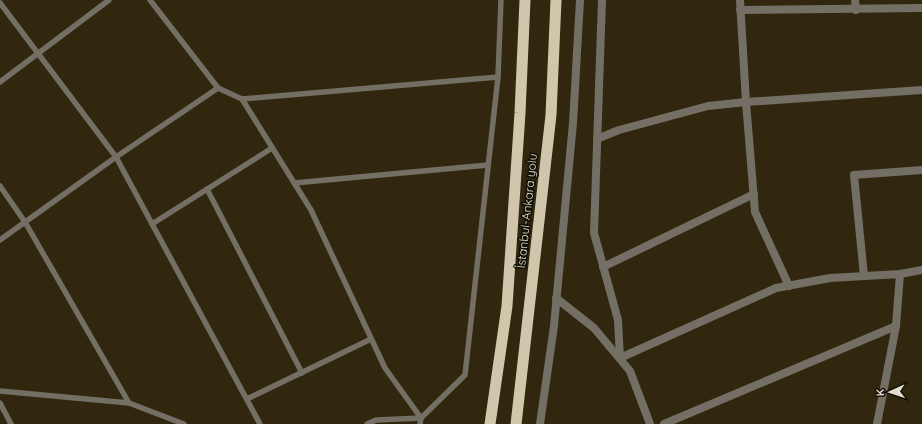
<svg xmlns="http://www.w3.org/2000/svg" width="922" height="424" viewBox="0 0 922 424" font-family="Quicksand,sans-serif">
  <style>
    .lines { fill: none; stroke-linecap: round; stroke-linejoin: round }
    .service { stroke: #746f64; stroke-width: 5.5 }
    .minor { stroke: #746f64; stroke-width: 8 }
    .trunk { stroke: #d0c6ab; stroke-width: 11 }
    .labels { text-anchor: middle; stroke-width: 3.5; stroke-linejoin: round; paint-order: stroke }
    .street-label { font-size: 12px; fill: #e4ded0; stroke: #141006 }
  </style>
  <rect width="100%" height="100%" fill="#30270e"/>
  <g class="lines">
    <!-- service -->
    <g class="service">
      <path d="M150,0L218,88L242,99L498,77"/>
      <path d="M0,3L116,157L218,88"/>
      <path d="M0,82L109,0"/>
      <path d="M242,99L311,210L385,368L421,418"/>
      <path d="M294,183L488,165"/>
      <path d="M0,186L25,222L129,403L184,424"/>
      <path d="M207,189L302,373"/>
      <path d="M152,224L272,148"/>
      <path d="M0,240L116,157L260,424"/>
      <path d="M0,391L129,403"/>
      <path d="M247,399L371,339"/>
      <path d="M0,403L11,424"/>
      <path d="M367,424L376,420L421,418"/>
      <path d="M420,424L421,418L465,375L498,77L501,0"/>
    </g>
    <!-- minor -->
    <g class="minor">
      <path d="M602,0L594,233L618,320L620,358L776,288L830,278L900,274L922,270"/>
      <path d="M740,0L746,102L922,90"/>
      <path d="M855,0L856,10"/>
      <path d="M740,10L922,8"/>
      <path d="M597,139L619,130L708,106L746,102L755,212L789,286"/>
      <path d="M603,267L754,194"/>
      <path d="M864,276L854,175L922,170"/>
      <path d="M556,298L594,328L630,371L650,424"/>
      <path d="M540,424L554,326L573,123L580,0"/>
      <path d="M664,424L896,326"/>
      <path d="M877,424L896,326L900,274"/>
    </g>
    <!-- trunk -->
    <g class="trunk">
      <path d="M490,424L507,306L520,113L525,0"/>
      <path d="M516,424L551,115L556,0"/>
    </g>
  </g>
  <g class="labels">
    <!-- street labels -->
    <g class="street-label">
      <text transform="translate(527 211) rotate(-84)" y="4">İstanbul-Ankara yolu</text>
    </g>
  </g>
  <!-- north arrow -->
  <g transform="translate(890 392) rotate(267)" stroke="#141006" stroke-width="3" paint-order="stroke">
  <path d="M0-3L7 15L0 10L-7 15Z" fill="#e4ded0"/>
  <text y="-6" font-size="11" font-weight="bold" text-anchor="middle" fill="#e4ded0">K</text>
  </g>
</svg>
